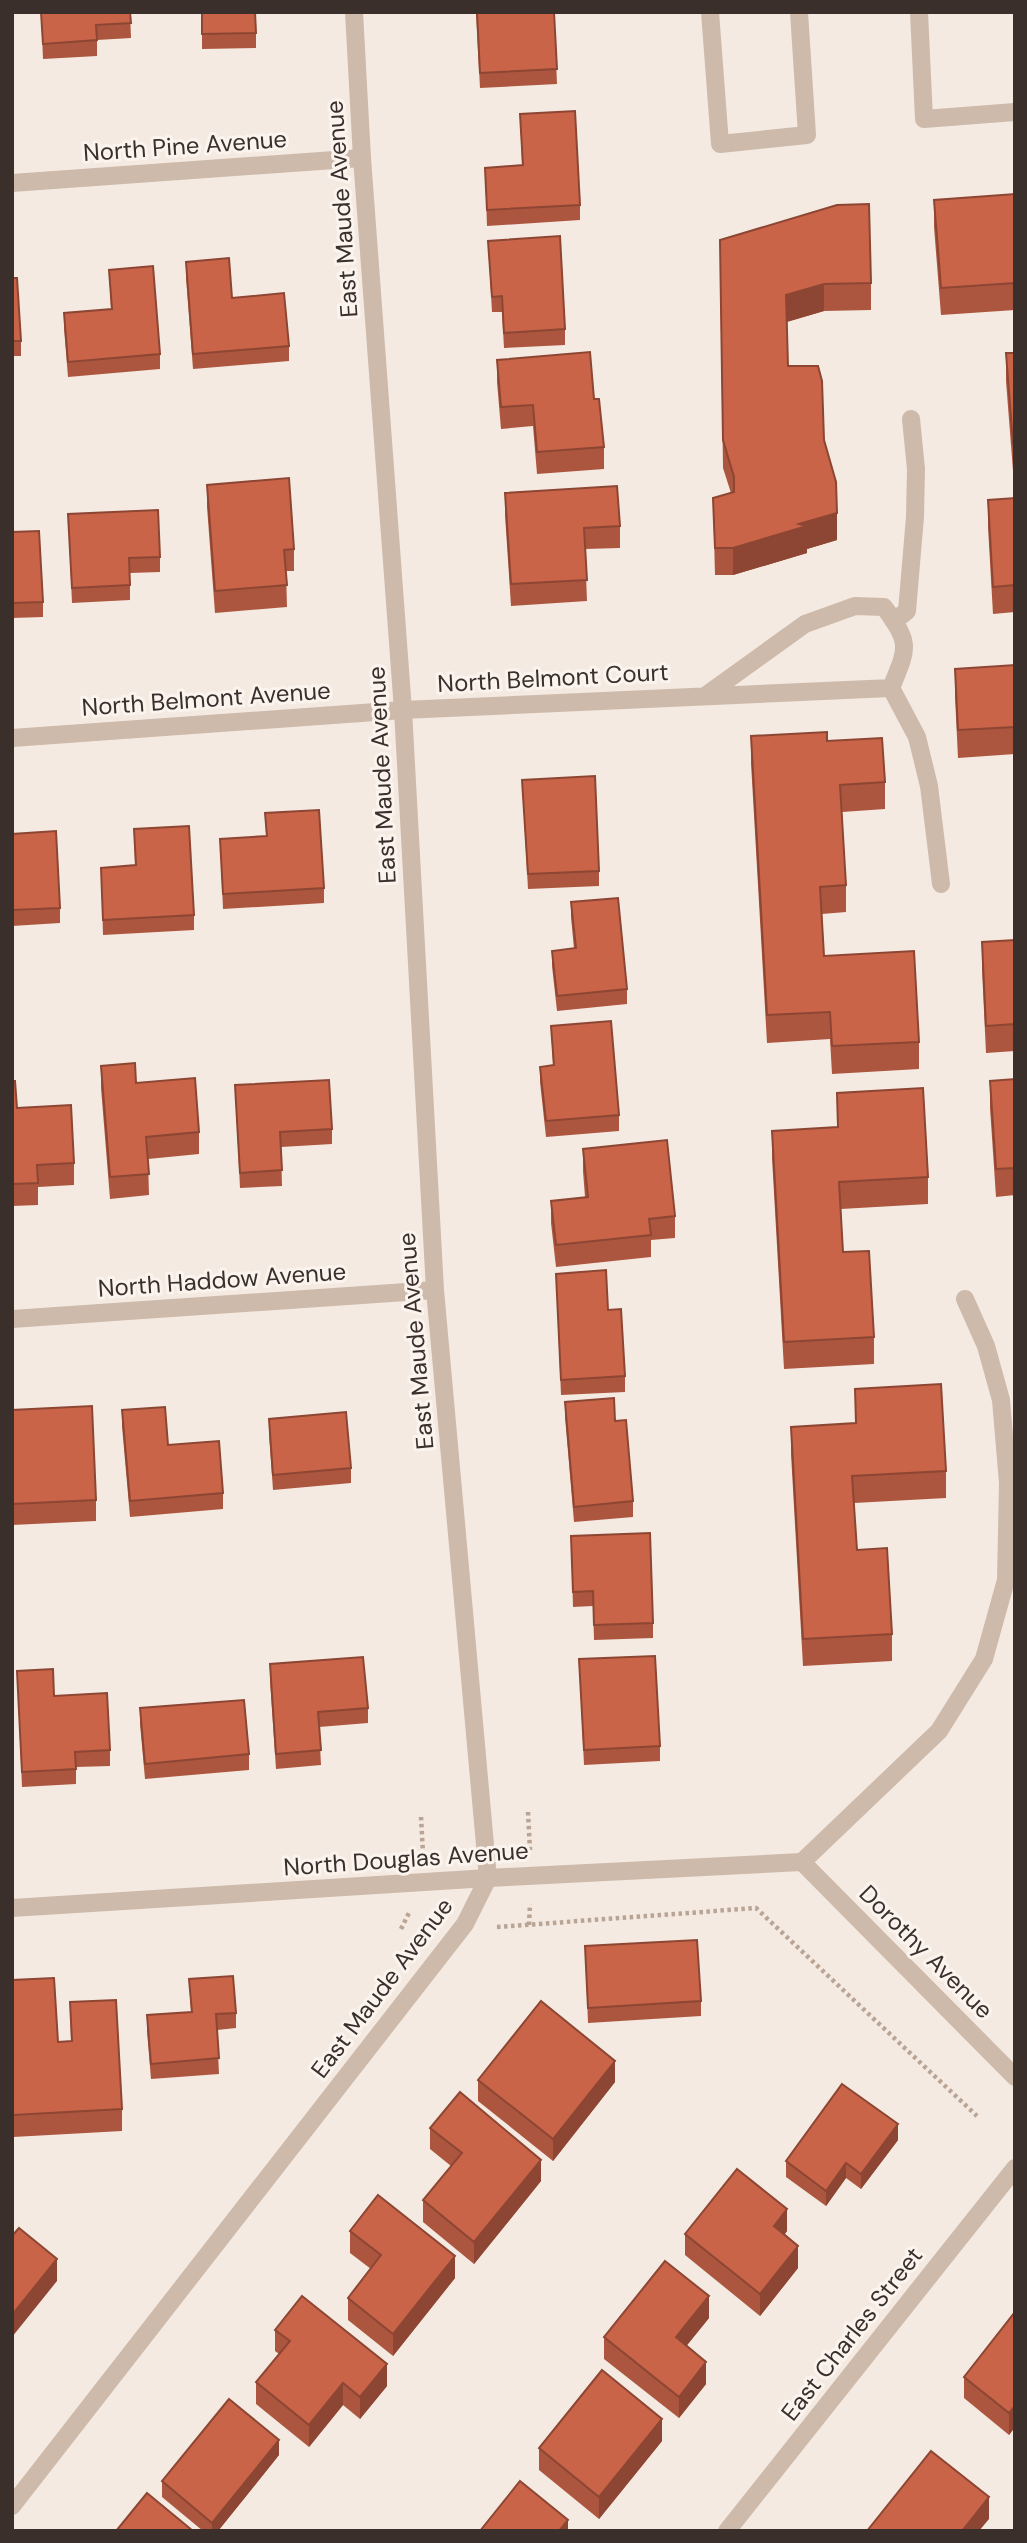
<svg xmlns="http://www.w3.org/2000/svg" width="1027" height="2543" viewBox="0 0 1027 2543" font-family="'DM Sans',sans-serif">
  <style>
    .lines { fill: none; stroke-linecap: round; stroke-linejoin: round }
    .path { stroke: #b9a495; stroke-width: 4.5; stroke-dasharray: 3.5 3.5; stroke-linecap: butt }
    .lane { stroke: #cdbaab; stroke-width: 18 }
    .street { stroke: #cdbaab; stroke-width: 18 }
    .wall { fill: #ad563f }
    .shaded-wall { fill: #8d4633 }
    .building { fill: #c96449; stroke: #8d4633; stroke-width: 2 }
    .labels { text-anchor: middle; stroke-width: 6; stroke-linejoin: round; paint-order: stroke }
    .street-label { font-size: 24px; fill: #3b2f2b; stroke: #fbf4ee }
  </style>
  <rect width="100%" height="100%" fill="#f4eae1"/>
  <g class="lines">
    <!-- path -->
    <g class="path">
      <path d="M528,1812L530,1850"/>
      <path d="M421,1817L423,1854"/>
      <path d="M529,1925L530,1904"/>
      <path d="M497,1927L756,1908L977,2116"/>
      <path d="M401,1929L410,1911"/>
    </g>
    <!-- lane -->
    <g class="lane">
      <path d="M710,12L720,144L807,135L799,12"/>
      <path d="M919,12L924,119L1015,112"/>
    </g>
    <!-- street -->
    <g class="street">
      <path d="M12,183L362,158"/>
      <path d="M894,621L907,611L915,517L916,469L911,419"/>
      <path d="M891,688L917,737L929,786L941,884"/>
      <path d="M12,738L403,710L891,688C908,647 911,644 884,607L855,606L805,624L705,696"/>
      <path d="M12,1319L435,1290"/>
      <path d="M802,1862L939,1731L984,1659L1006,1580L1008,1483L1001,1400L986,1346L965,1299"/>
      <path d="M802,1862L1015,2077"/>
      <path d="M12,1908L488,1878L802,1862"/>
      <path d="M12,2506L465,1924L488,1878L435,1290L403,710L362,158L354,12"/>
      <path d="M727,2531L1015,2168"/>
    </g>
  </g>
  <!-- wall -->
  <g class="wall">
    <path d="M41,12H130L131,38L97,40V56L43,59Z"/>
    <path d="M202,12L256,33V48L202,49Z"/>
    <path d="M476,12H554L557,84L480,88Z"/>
    <path d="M520,114L580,205V220L487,226L485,168L522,165Z"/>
    <path d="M1015,194V310L941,315L934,227V200Z"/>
    <path d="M488,241L565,329V345L504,348L502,312H492Z"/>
    <path d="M186,262L232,298L289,346V361L193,369L186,277Z"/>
    <path d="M720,267L871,283V310L824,311L787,322L788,366L824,440L837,540L807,549V553L733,575H715L713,498L731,493L723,468Z"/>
    <path d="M109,270L160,354V369L68,377L64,328V313L111,309Z"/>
    <path d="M12,278L21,341V356H12Z"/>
    <path d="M1006,353H1015V471H1013L1006,381Z"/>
    <path d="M497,360L594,399L604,447V469L537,474L533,426L501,429L497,382Z"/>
    <path d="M207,485L294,549V571H286L287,607L215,613L207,507Z"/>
    <path d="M505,493L620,526V548L585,549L587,601L511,606L505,515Z"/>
    <path d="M1015,498V612L993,614L988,527V500Z"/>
    <path d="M68,514L160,557V572L130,573V600L72,603Z"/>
    <path d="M12,532L43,602V617L12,618Z"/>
    <path d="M1015,665V754L958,758L955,696V669Z"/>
    <path d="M751,736L827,741L885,782V809L842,812L846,885V912L822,914L824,956L919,1042V1069L832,1074L830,1039L767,1043L751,763Z"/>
    <path d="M522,780L599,871V886L528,889Z"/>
    <path d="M265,813L324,888V903L223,909L220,839L266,836Z"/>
    <path d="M134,829L194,915V930L103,935L101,868L135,865Z"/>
    <path d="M12,834L60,908V923L12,926Z"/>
    <path d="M571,902L627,989V1004L557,1011L552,966V951L574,949L571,917Z"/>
    <path d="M1015,940V1051L986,1053L982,969V942Z"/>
    <path d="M551,1026L619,1115V1131L546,1137L540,1082V1067L553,1066Z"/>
    <path d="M101,1066L136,1083L199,1132V1154L148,1159L149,1195L110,1199L101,1088Z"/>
    <path d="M1015,1079V1195L996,1197L990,1108V1081Z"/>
    <path d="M12,1081L17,1108L74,1163V1185L38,1187V1205L12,1206Z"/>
    <path d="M235,1085L332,1129V1144L281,1147L282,1186L240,1188Z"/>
    <path d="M837,1093L928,1177V1204L841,1209L843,1252L874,1337V1364L784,1369L772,1158V1131L837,1127Z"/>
    <path d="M583,1149L675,1216V1238L651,1240V1257L556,1267L551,1223V1201L585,1197L583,1171Z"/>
    <path d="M556,1274L608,1310L625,1376V1392L561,1395Z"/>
    <path d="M855,1389L946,1471V1498L854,1503L857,1550L892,1634V1661L803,1666L791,1454V1427L855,1423Z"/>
    <path d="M565,1402L615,1421L633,1501V1517L574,1522L565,1417Z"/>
    <path d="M12,1410L96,1500V1521L12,1525Z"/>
    <path d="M122,1410L168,1445L223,1493V1509L130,1517L122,1426Z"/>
    <path d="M269,1419L351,1468V1483L273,1490L269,1434Z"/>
    <path d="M571,1536L653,1623V1638L594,1640L593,1606L573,1607Z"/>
    <path d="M579,1659L660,1746V1761L584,1765Z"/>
    <path d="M270,1664L368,1708V1723L319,1727L321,1765L276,1769L270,1680Z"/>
    <path d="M17,1671L54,1696L110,1750V1766L76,1767V1784L22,1787Z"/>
    <path d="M140,1708L249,1754V1770L145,1779L140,1724Z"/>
    <path d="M585,1946L701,2001V2016L588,2023Z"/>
    <path d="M189,1979L236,2013V2028L217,2030L219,2074L151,2079L147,2031V2015L191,2012Z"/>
    <path d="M12,1980L58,2042L71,2041L70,2002L122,2109V2131L13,2137L12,2119Z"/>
    <path d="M478,2080L615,2082L553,2161L478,2101Z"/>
    <path d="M430,2128L541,2181L474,2264L423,2222V2200L451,2166L430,2149Z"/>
    <path d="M898,2140L861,2189L846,2178L826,2206L786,2177V2161Z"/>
    <path d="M350,2231L455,2278L393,2356L348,2320V2298L371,2269L350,2253Z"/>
    <path d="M787,2231L784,2235L798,2268L760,2316L685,2255V2234Z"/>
    <path d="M1015,2312V2427L1009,2435L964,2398V2377Z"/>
    <path d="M709,2318L686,2346L706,2384L679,2418L604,2359V2337Z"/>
    <path d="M275,2330L387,2386L360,2419L343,2405L309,2447L256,2404V2382L279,2354L275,2351Z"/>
    <path d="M662,2441L599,2519L539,2470V2448Z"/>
    <path d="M279,2455L218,2531H203L162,2497V2481Z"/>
  </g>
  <!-- shaded-wall -->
  <g class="shaded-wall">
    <path d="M824,284V311L786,322V295Z"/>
    <path d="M837,513V540L807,549V553L733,575V548L799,524Z"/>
    <path d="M615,2061V2082L553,2161V2139Z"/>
    <path d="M898,2124V2140L861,2189V2174Z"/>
    <path d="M541,2160V2181L474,2264V2242Z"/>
    <path d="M846,2163V2178L826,2206V2191Z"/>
    <path d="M787,2209V2231L774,2248V2226Z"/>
    <path d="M798,2246V2268L760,2316V2294Z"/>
    <path d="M455,2256V2278L393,2356V2334Z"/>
    <path d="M57,2259V2281L12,2337V2315Z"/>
    <path d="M709,2296V2318L676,2359V2337Z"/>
    <path d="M706,2362V2384L679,2418V2397Z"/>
    <path d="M387,2364V2386L360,2419V2397Z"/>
    <path d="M343,2383V2405L309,2447V2425Z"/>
    <path d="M1015,2406V2427L1009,2435V2413Z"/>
    <path d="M662,2419V2441L599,2519V2497Z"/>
    <path d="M279,2440V2455L218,2531H212V2523Z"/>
    <path d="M989,2497V2519L979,2531H962Z"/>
    <path d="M568,2520V2531H559Z"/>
  </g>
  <!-- building -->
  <g class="building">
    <path d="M41,12H130L131,23L96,25L97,40L43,44Z"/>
    <path d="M202,12H255L256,33L202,34Z"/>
    <path d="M477,12H554L557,69L480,73Z"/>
    <path d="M575,111L580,205L487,210L485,168L523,165L520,114Z"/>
    <path d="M1015,194V283L941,288L934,200Z"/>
    <path d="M869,204L871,283L824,284L786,295L788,366H818L822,381L824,440L836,482L837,513L799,524L807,526L733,548H715L713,498L734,492V477L723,440L720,240L837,205Z"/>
    <path d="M560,236L565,329L504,333L502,296L492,297L488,241Z"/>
    <path d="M229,258L232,298L284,293L289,346L193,354L186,262Z"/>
    <path d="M153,266L160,354L68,362L64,313L112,309L109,270Z"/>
    <path d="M12,278H17L21,341H12Z"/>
    <path d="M590,352L594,399H599L604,447L537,452L533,405L501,407L497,360Z"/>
    <path d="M1006,353H1015V444H1013Z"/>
    <path d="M289,478L294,549L284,550L287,585L215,591L207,485Z"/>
    <path d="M617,486L620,526L584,528L587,580L511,584L505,493Z"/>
    <path d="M1015,498V585L993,587L988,500Z"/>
    <path d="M158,510L160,557L129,558L130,585L72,588L68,514Z"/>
    <path d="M39,531L43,602L12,603V532Z"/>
    <path d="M1015,665V727L958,730L955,669Z"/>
    <path d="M827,732V741L882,738L885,782L840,785L846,885L820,887L824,956L914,951L919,1042L832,1046L830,1012L767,1015L751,736Z"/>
    <path d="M595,776L599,871L528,874L522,780Z"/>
    <path d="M319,810L324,888L223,894L220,839L267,836L265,813Z"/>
    <path d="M189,826L194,915L103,920L101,868L136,865L134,829Z"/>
    <path d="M56,831L60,908L12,910V834Z"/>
    <path d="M618,898L627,989L557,996L552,951L576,948L571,902Z"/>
    <path d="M1015,940V1024L986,1026L982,942Z"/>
    <path d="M611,1021L619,1115L546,1121L540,1067L554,1065L551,1026Z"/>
    <path d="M135,1063L136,1083L195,1078L199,1132L146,1137L149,1174L110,1177L101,1066Z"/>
    <path d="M1015,1079V1168L996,1169L990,1081Z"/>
    <path d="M329,1080L332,1129L280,1132L282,1170L240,1173L235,1085Z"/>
    <path d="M12,1081H15L17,1108L71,1105L74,1163L37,1165L38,1183L12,1184Z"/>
    <path d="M923,1088L928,1177L839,1182L843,1252L869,1251L874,1337L784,1342L772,1131L838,1127L837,1093Z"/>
    <path d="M667,1140L675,1216L649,1219L651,1235L556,1245L551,1201L588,1197L583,1149Z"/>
    <path d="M606,1270L608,1310L621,1309L625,1376L561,1380L556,1274Z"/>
    <path d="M941,1384L946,1471L852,1476L857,1550L887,1548L892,1634L803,1639L791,1427L856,1423L855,1389Z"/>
    <path d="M614,1398L615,1421L626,1420L633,1501L574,1507L565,1402Z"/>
    <path d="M92,1406L96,1500L12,1504V1410Z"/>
    <path d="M165,1407L168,1445L219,1441L223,1493L130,1501L122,1410Z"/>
    <path d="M346,1412L351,1468L273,1475L269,1419Z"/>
    <path d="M650,1533L653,1623L594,1625L593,1591L573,1592L571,1536Z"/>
    <path d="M655,1656L660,1746L584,1750L579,1659Z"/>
    <path d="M363,1657L368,1708L318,1712L321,1750L276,1754L270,1664Z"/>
    <path d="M53,1669L54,1696L107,1693L110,1750L75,1752L76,1769L22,1772L17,1671Z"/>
    <path d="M244,1700L249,1754L145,1764L140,1708Z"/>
    <path d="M697,1940L701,2001L588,2008L585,1946Z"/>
    <path d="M233,1976L236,2013L216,2014L219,2058L151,2064L147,2015L192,2012L189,1979Z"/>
    <path d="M54,1978L58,2042L72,2041L70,2002L116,2000L122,2109L13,2115L12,1980Z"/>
    <path d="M541,2001L615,2061L553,2139L478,2080Z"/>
    <path d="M842,2084L898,2124L861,2174L846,2163L826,2191L786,2161Z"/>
    <path d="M460,2092L541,2160L474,2242L423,2200L462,2153L430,2128Z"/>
    <path d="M737,2169L787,2209L774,2226L798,2246L760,2294L685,2234Z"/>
    <path d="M378,2195L455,2256L393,2334L348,2298L381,2255L350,2231Z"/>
    <path d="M19,2228L57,2259L12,2315V2236Z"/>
    <path d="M665,2261L709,2296L676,2337L706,2362L679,2397L604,2337Z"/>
    <path d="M302,2296L387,2364L360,2397L343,2383L309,2425L256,2382L290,2341L275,2330Z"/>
    <path d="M1015,2312V2406L1009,2413L964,2377Z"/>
    <path d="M602,2370L662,2419L599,2497L539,2448Z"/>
    <path d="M229,2399L279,2440L212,2523L162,2481Z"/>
    <path d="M931,2451L989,2497L962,2531H867Z"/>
    <path d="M520,2481L568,2520L559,2531H480Z"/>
    <path d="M147,2493L193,2531H116Z"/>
  </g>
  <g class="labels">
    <!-- street labels -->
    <g class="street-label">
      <text transform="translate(185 146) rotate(-4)" y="8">North Pine Avenue</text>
      <text transform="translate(342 209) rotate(-94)" y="8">East Maude Avenue</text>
      <text transform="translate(553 678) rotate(-3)" y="8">North Belmont Court</text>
      <text transform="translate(206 699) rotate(-4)" y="8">North Belmont Avenue</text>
      <text transform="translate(382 775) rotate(-93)" y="8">East Maude Avenue</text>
      <text transform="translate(222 1280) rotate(-4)" y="8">North Haddow Avenue</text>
      <text transform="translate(416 1341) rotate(-95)" y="8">East Maude Avenue</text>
      <text transform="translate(406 1859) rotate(-4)" y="8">North Douglas Avenue</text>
      <text transform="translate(926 1952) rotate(45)" y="8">Dorothy Avenue</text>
      <text transform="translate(382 1988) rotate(-53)" y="8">East Maude Avenue</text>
      <text transform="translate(852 2334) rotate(-52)" y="8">East Charles Street</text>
    </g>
  </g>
  <!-- border -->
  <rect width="1027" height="2543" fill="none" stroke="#3b2f2b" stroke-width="28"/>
</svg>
